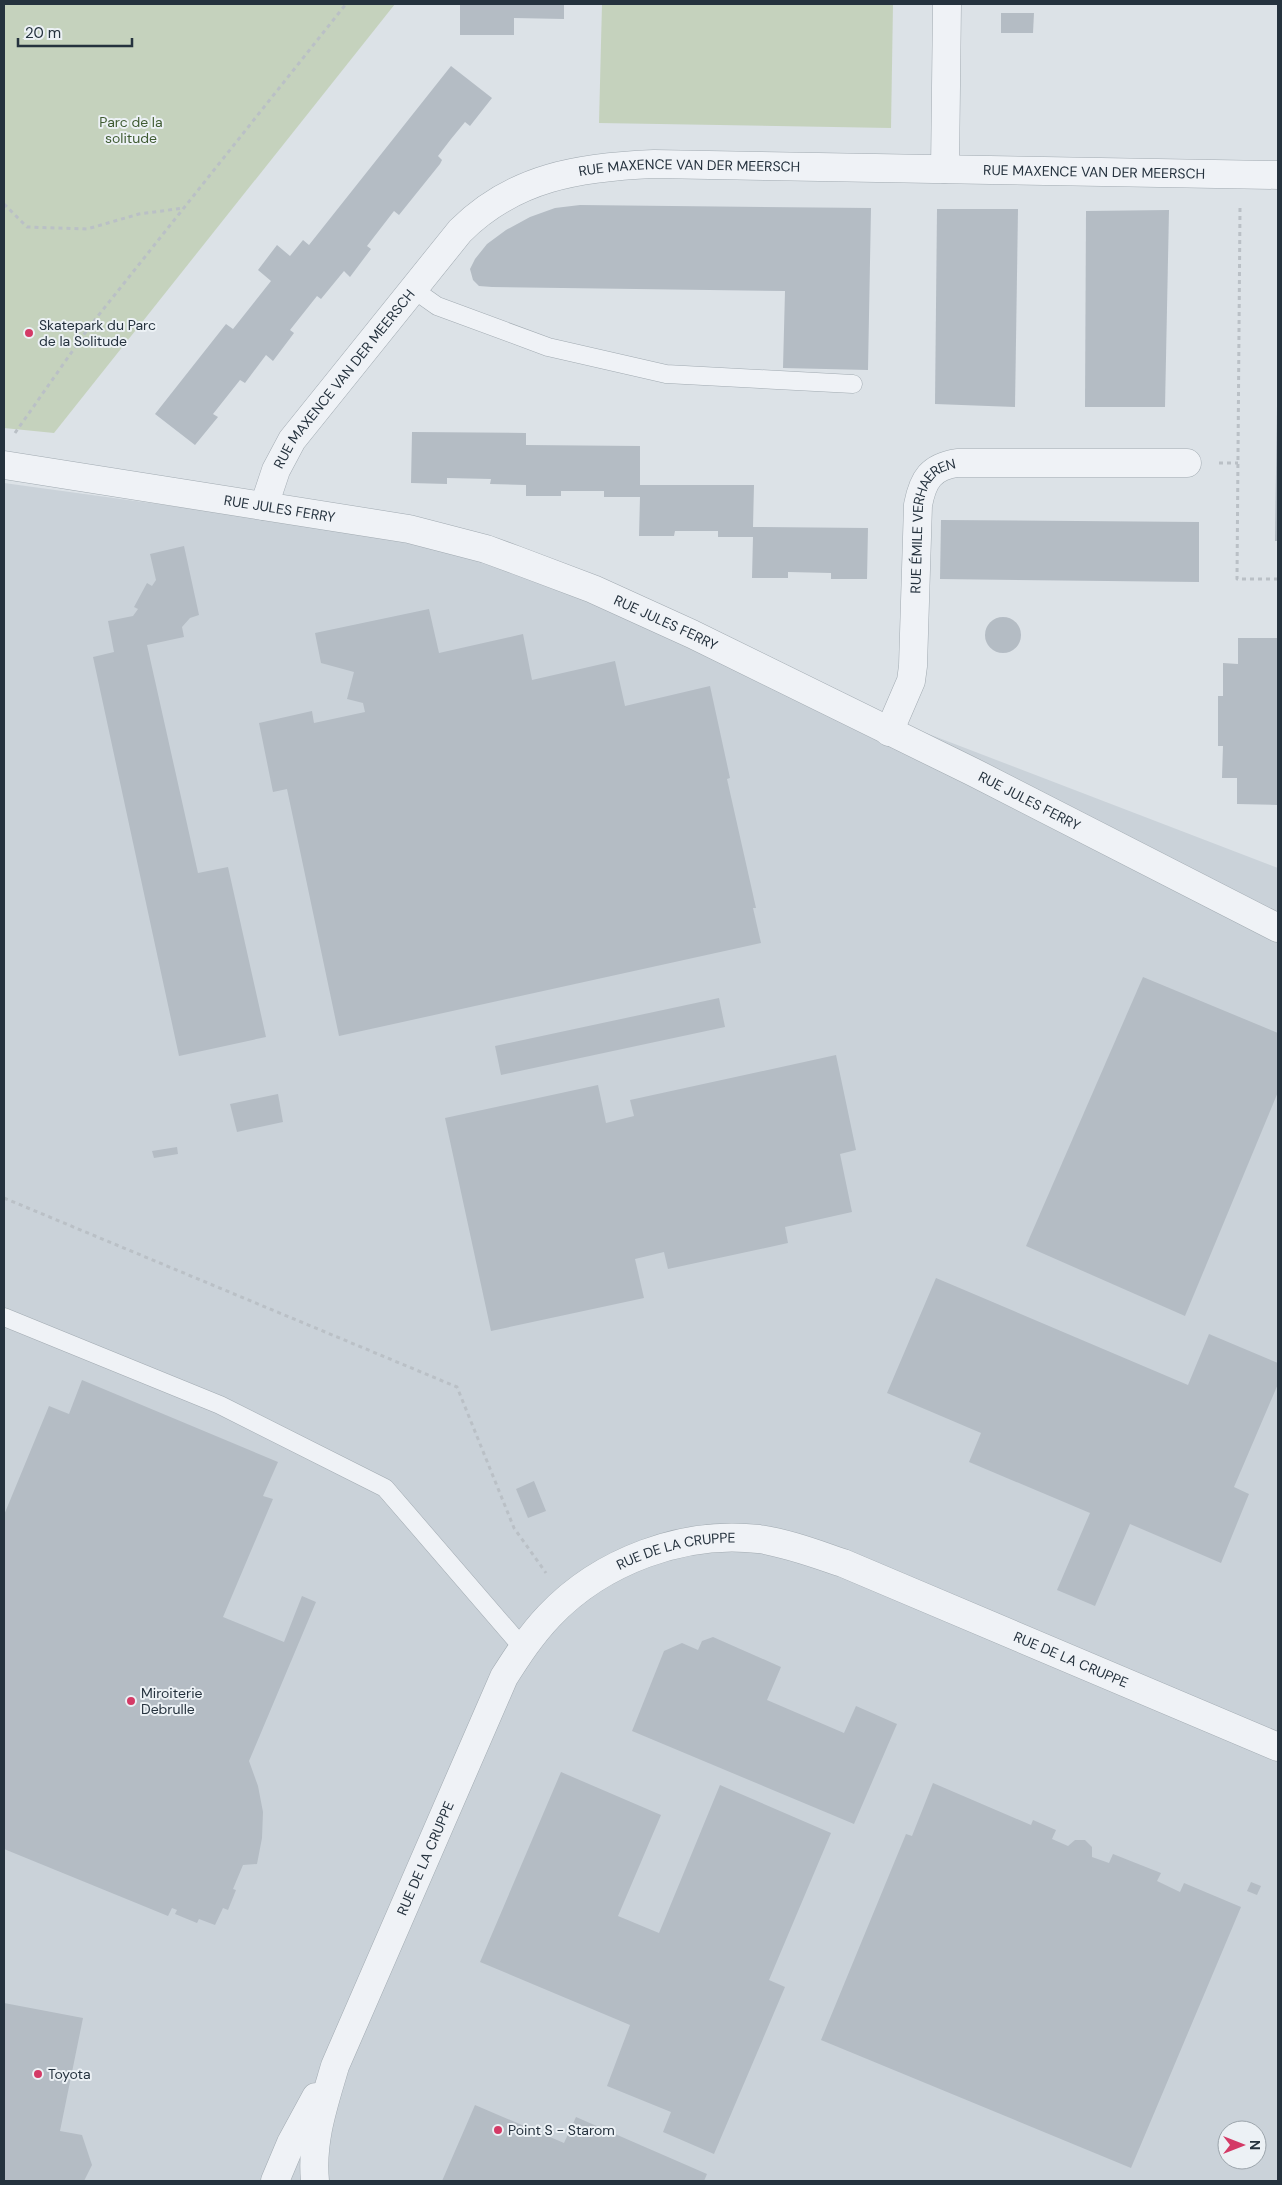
<svg xmlns="http://www.w3.org/2000/svg" width="1282" height="2185" viewBox="0 0 1282 2185" font-family="'DM Sans',sans-serif">
  <style>
    .built { fill: #cad2d9; fill-rule: evenodd }
    .green { fill: #c5d2bd }
    .building { fill: #b4bcc4 }
    .lines { fill: none; stroke-linecap: round; stroke-linejoin: round }
    .service-casing { stroke: #a1aab1; stroke-width: 19 }
    .minor-casing { stroke: #a1aab1; stroke-width: 29 }
    .path { stroke: #bac0c6; stroke-width: 3; stroke-dasharray: 4 4; stroke-linecap: butt }
    .service { stroke: #eff2f6; stroke-width: 18 }
    .minor { stroke: #eff2f6; stroke-width: 28 }
    .poi-dot { fill: #d43a66; stroke: #ecf1f5; stroke-width: 2 }
    .labels { text-anchor: middle; stroke-width: 4; stroke-linejoin: round; paint-order: stroke }
    .park-label { font-size: 14px; fill: #3f5b32; stroke: #ecf1f5 }
    .street-label { font-size: 14px; fill: #25323e; stroke: #ecf1f5 }
    .poi-label { font-size: 14px; fill: #25323e; stroke: #ecf1f5; text-anchor: start }
  </style>
  <rect width="100%" height="100%" fill="#dce2e7"/>
  <!-- built -->
  <path class="built" d="M4,483L486,549L926,733L1278,868V2181H4ZM1227,2130H1257V2160H1227Z"/>
  <!-- green -->
  <g class="green">
    <path d="M4,4H395L54,433L4,428Z"/>
    <path d="M602,4H893L891,128L599,123Z"/>
  </g>
  <!-- building -->
  <g class="building">
    <path d="M460,4H564V19L514,18V35H460Z"/>
    <path d="M1001,13H1034L1033,33H1001Z"/>
    <path d="M451,66L492,98L470,126L465,122L451,139L438,156L442,160L440,164L399,215L394,211L367,246L371,249L350,277L344,271L321,299L317,296L290,330L294,333L273,361L266,355L245,383L240,380L213,414L218,417L195,445L155,414L226,324L233,329L271,281L258,270L277,245L290,256L303,240L309,245Z"/>
    <path d="M580,205L871,208L868,370L783,368L785,291L492,287L479,286L473,280L470,269L475,259L487,244L506,230L530,217L555,208Z"/>
    <path d="M937,209H1018L1015,407L935,404Z"/>
    <path d="M1169,210L1165,407H1085L1086,211Z"/>
    <path d="M1277,405H1278V541H1275Z"/>
    <path d="M412,432L526,433V445L640,446V485H754L753,527L868,528L867,579H831V573L788,572V578H752L753,537H718V531H675L674,536H639L640,497H604V491H561V496H526V485L490,484L491,479L447,478V484L411,483Z"/>
    <path d="M941,520L1199,522V582L940,579Z"/>
    <path d="M184,546L199,615L190,618L182,627L184,637L147,645L198,873L228,867L266,1037L179,1056L93,657L114,652L108,621L133,616L138,609L134,607L147,583L152,586L156,580L150,554Z"/>
    <path d="M429,609L439,653L523,634L532,680L615,661L625,706L710,686L730,778L727,779L756,908H753L761,943L339,1036L287,789L273,792L259,723L312,711L314,723L365,712L363,703L347,699L354,672L321,663L315,633Z"/>
    <circle cx="1003" cy="635" r="18"/>
    <path d="M1238,638H1278V805L1237,804V778H1222L1223,746H1218V696H1223V663L1238,664Z"/>
    <path d="M1143,977L1278,1033V1092L1185,1316L1026,1246Z"/>
    <path d="M719,998L725,1027L501,1075L495,1046Z"/>
    <path d="M836,1055L856,1150L840,1154L852,1212L785,1227L788,1243L668,1269L664,1252L635,1259L644,1298L491,1331L445,1118L598,1085L606,1123L634,1116L630,1100Z"/>
    <path d="M278,1094L283,1122L237,1132L230,1104Z"/>
    <path d="M177,1147L178,1154L154,1158L152,1151Z"/>
    <path d="M936,1278L1188,1385L1209,1334L1278,1363V1384L1234,1487L1249,1494L1221,1563L1130,1524L1095,1606L1057,1590L1090,1513L969,1462L981,1433L887,1393Z"/>
    <path d="M82,1380L278,1462L263,1496L273,1499L223,1617L284,1642L302,1596L316,1602L249,1761L258,1786L263,1812L262,1838L257,1864L243,1865L233,1889L236,1890L228,1910L223,1908L215,1925L199,1919L197,1923L175,1914L177,1910L172,1908L168,1916L4,1849V1515L49,1406L69,1414Z"/>
    <path d="M534,1481L546,1511L528,1518L516,1489Z"/>
    <path d="M713,1637L781,1667L767,1700L844,1733L856,1706L897,1724L854,1824L632,1731L664,1651L682,1643L698,1650L702,1641Z"/>
    <path d="M561,1772L661,1815L618,1916L659,1933L720,1785L831,1833L769,1980L785,1987L714,2154L663,2132L671,2112L607,2086L630,2025L480,1962Z"/>
    <path d="M933,1783L1031,1825L1033,1820L1056,1830L1052,1839L1068,1846L1075,1840H1085L1092,1847V1857L1109,1863L1113,1854L1161,1873L1157,1881L1180,1892L1184,1883L1241,1907L1131,2168L821,2040L906,1834L912,1836Z"/>
    <path d="M1251,1882L1261,1886L1257,1895L1247,1891Z"/>
    <path d="M4,2003L83,2018L60,2131L82,2135L92,2165L84,2181H4Z"/>
    <path d="M475,2105L564,2143L576,2117L707,2174L704,2181H442Z"/>
  </g>
  <g class="lines">
    <defs>
      <g id="service">
        <path d="M413,289L437,306L548,347L666,374L853,384"/>
        <path d="M4,1317L220,1405L385,1488L523,1648"/>
      </g>
      <g id="minor">
        <path d="M945,169L947,4"/>
        <path id="s1" d="M4,465L409,529L486,549L516,560L593,589L692,634L973,772L1278,928"/>
        <path id="s2" d="M264,506L276,470L292,440L460,231C514,177 580,167 654,164L1278,175"/>
        <path id="s3" d="M889,732L911,681L913,666L918,505C923,479 931,467 957,463H1187"/>
        <path d="M275,2181L291,2143L316,2097"/>
        <path id="s4" d="M315,2181C311,2140 324,2104 335,2066L504,1677C518,1655 531,1635 549,1616C601,1561 684,1530 759,1539C787,1543 816,1554 843,1563L1278,1747"/>
      </g>
    </defs>
    <!-- service casing -->
    <use href="#service" class="service-casing"/>
    <!-- minor casing -->
    <use href="#minor" class="minor-casing"/>
    <!-- path -->
    <g class="path">
      <path d="M4,204L27,227L87,229L139,214L184,208"/>
      <path d="M1240,208L1237,579H1278"/>
      <path d="M15,433L90,326L346,4"/>
      <path d="M1219,463H1238"/>
      <path d="M4,1198L457,1387L514,1528L546,1573"/>
    </g>
    <!-- service -->
    <use href="#service" class="service"/>
    <!-- minor -->
    <use href="#minor" class="minor"/>
  </g>
  <!-- markers -->
  <g class="poi-dot">
    <circle cx="29" cy="333" r="5"/>
    <circle cx="131" cy="1701" r="5"/>
    <circle cx="38" cy="2074" r="5"/>
    <circle cx="498" cy="2130" r="5"/>
  </g>
  <g class="labels">
    <!-- park labels -->
    <g class="park-label">
      <text x="131" y="127">Parc de la<tspan x="131" dy="16">solitude</tspan></text>
    </g>
    <!-- street labels -->
    <g class="street-label">
      <text dy="5" stroke="none"><textPath href="#s2" startOffset="586">RUE MAXENCE VAN DER MEERSCH</textPath></text>
      <text dy="5" stroke="none"><textPath href="#s2" startOffset="991">RUE MAXENCE VAN DER MEERSCH</textPath></text>
      <text dy="5" stroke="none"><textPath href="#s2" startOffset="152">RUE MAXENCE VAN DER MEERSCH</textPath></text>
      <text dy="5" stroke="none"><textPath href="#s1" startOffset="279">RUE JULES FERRY</textPath></text>
      <text dy="5" stroke="none"><textPath href="#s3" startOffset="218">RUE ÉMILE VERHAEREN</textPath></text>
      <text dy="5" stroke="none"><textPath href="#s1" startOffset="684">RUE JULES FERRY</textPath></text>
      <text dy="5" stroke="none"><textPath href="#s1" startOffset="1089">RUE JULES FERRY</textPath></text>
      <text dy="5" stroke="none"><textPath href="#s4" startOffset="764">RUE DE LA CRUPPE</textPath></text>
      <text dy="5" stroke="none"><textPath href="#s4" startOffset="1184">RUE DE LA CRUPPE</textPath></text>
      <text dy="5" stroke="none"><textPath href="#s4" startOffset="344">RUE DE LA CRUPPE</textPath></text>
    </g>
    <!-- poi labels -->
    <g class="poi-label">
      <text x="39" y="330">Skatepark du Parc<tspan x="39" dy="16">de la Solitude</tspan></text>
      <text x="141" y="1698">Miroiterie<tspan x="141" dy="16">Debrulle</tspan></text>
      <text x="48" y="2079">Toyota</text>
      <text x="508" y="2135">Point S - Starom</text>
    </g>
  </g>
  <!-- border -->
  <rect width="1282" height="2185" fill="none" stroke="#25323e" stroke-width="10"/>
  <!-- north arrow -->
  <g transform="translate(1242 2145) rotate(90)"><circle r="24" fill="#ecf1f5" stroke="#9ca5ac"/>
  <path d="M0-4L9 19L0 12L-9 19Z" fill="#d43a66"/>
  <text y="-8" font-size="14" font-weight="bold" text-anchor="middle" fill="#25323e">N</text>
  </g>
  <!-- scale -->
  <path d="M18 38v8h114v-8" fill="none" stroke="#25323e" stroke-width="2.5"/>
  <text x="25" y="38" font-size="15" fill="#25323e" stroke="#ecf1f5" stroke-width="4" paint-order="stroke">20 m</text>
</svg>
